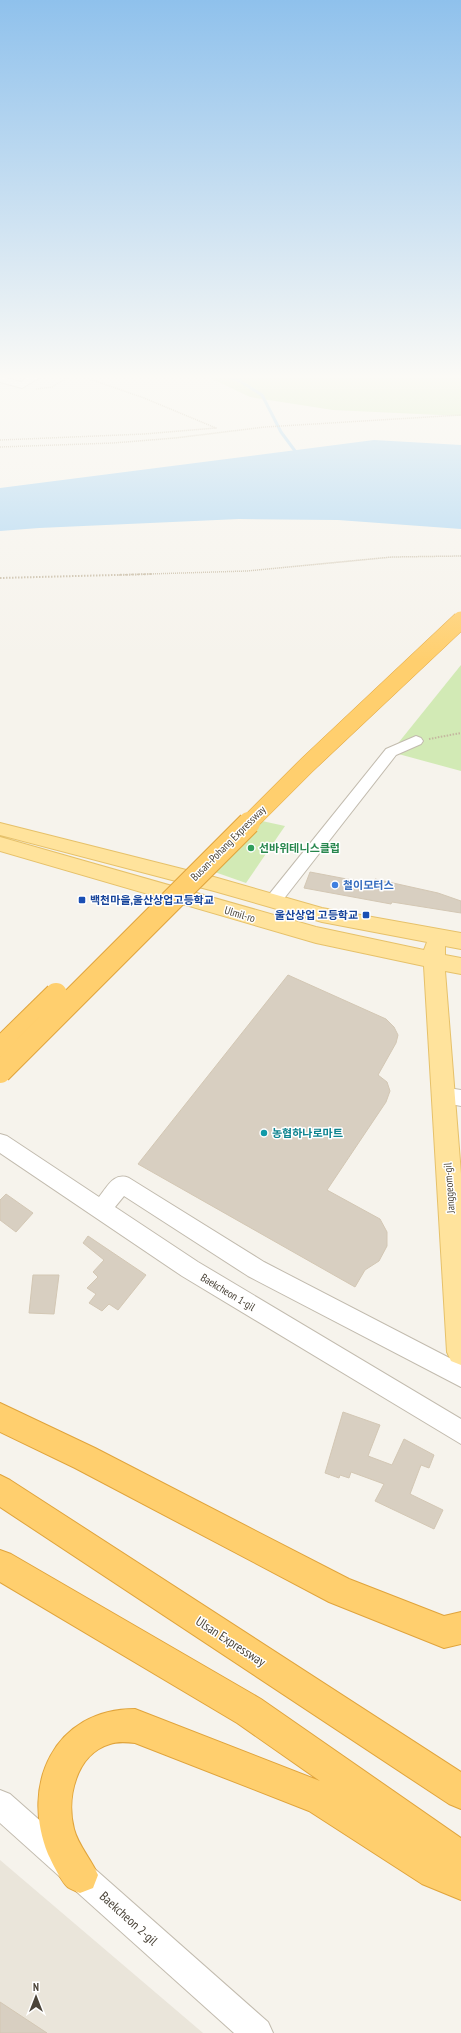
<svg xmlns="http://www.w3.org/2000/svg" width="461" height="2033" viewBox="0 0 461 2033" font-family="'PT Sans Narrow','Noto Sans KR',sans-serif">
  <style>
    .residential { fill: #eae5da }
    .green { fill: #d2eab5 }
    .water { fill: #a9d4f2 }
    .lines { fill: none; stroke-linecap: round; stroke-linejoin: round }
    .stream { stroke: #a9d4f2; stroke-width: 3 }
    .building { fill: #d8cfc1; stroke: #d3c7b4 }
    .minor-casing { stroke: #c2bbae; stroke-width: 2 }
    .major-casing { stroke: #e6c16a; stroke-width: 2 }
    .highway-casing { stroke: #e0a43c; stroke-width: 2 }
    .path-far1 { stroke: #c4b79f; stroke-width: 1.5; stroke-dasharray: 1 1; stroke-linecap: butt }
    .path { stroke: #c4b79f; stroke-width: 2; stroke-dasharray: 1.5 1.5; stroke-linecap: butt }
    .minor { fill: #fff; fill-rule: evenodd }
    .major { fill: #ffe39c; fill-rule: evenodd }
    .highway { fill: #ffcf6e; fill-rule: evenodd }
    .highway-bridge-far1-casing { stroke: #e0a43c; stroke-width: 18; stroke-linecap: butt }
    .highway-bridge-casing { stroke: #e0a43c; stroke-width: 24; stroke-linecap: butt }
    .highway-bridge-far1 { stroke: #ffcf6e; stroke-width: 17 }
    .highway-bridge { stroke: #ffcf6e; stroke-width: 22 }
    .leisure-dot { fill: #2e9e5b; stroke: #fff; stroke-width: 1.5 }
    .shop-dot { fill: #3f7fe0; stroke: #fff; stroke-width: 1.5 }
    .transit-dot { fill: #1a4fb4; stroke: #fff; stroke-width: 1.5 }
    .culture-dot { fill: #0f9aa8; stroke: #fff; stroke-width: 1.5 }
    .labels { text-anchor: middle; stroke-width: 3; stroke-linejoin: round; paint-order: stroke }
    .street-label { font-size: 11px; fill: #4b4439; stroke: #fff }
    .leisure-label { font-size: 11px; font-weight: bold; fill: #27864d; stroke: #fff; text-anchor: start }
    .shop-label { font-size: 11px; font-weight: bold; fill: #366cbe; stroke: #fff; text-anchor: start }
    .transit-label { font-size: 11px; font-weight: bold; fill: #164399; stroke: #fff; text-anchor: start }
    .culture-label { font-size: 11px; font-weight: bold; fill: #0d838f; stroke: #fff; text-anchor: start }
    .near-street-label { font-size: 13px; fill: #4b4439; stroke: #fff }
  </style>
  <rect width="100%" height="100%" fill="#f6f3ec"/>
  <!-- residential -->
  <path class="residential" d="M0,1860L203,2033H0Z"/>
  <!-- green -->
  <g class="green">
    <path d="M206,376H461V416L333,410L250,397Z"/>
    <path d="M461,665V771L391,752Z"/>
    <path d="M262,821L285,826L246,883L209,870Z"/>
  </g>
  <!-- water -->
  <path class="water" d="M374,440L461,445V529L338,520L239,519L39,528L0,531V488Z"/>
  <g class="lines">
    <!-- stream -->
    <path class="stream" d="M226,376L240,381L262,395L281,432L298,455"/>
  </g>
  <!-- building -->
  <g class="building">
    <path d="M310,872L373,884L375,879L438,893L461,901V913L392,902L391,904L304,888Z"/>
    <path d="M288,975L386,1019L394,1027L398,1035L396,1043L378,1075L387,1082L390,1091L386,1102L327,1190L380,1219L387,1232V1246L379,1261L365,1270L355,1287L138,1164Z"/>
    <path d="M6,1194L33,1213L16,1232L0,1220V1200Z"/>
    <path d="M88,1236L146,1275L118,1310L109,1304L102,1311L89,1303L96,1294L87,1288L98,1277L93,1272L104,1260L83,1243Z"/>
    <path d="M33,1275H59L54,1314L29,1313Z"/>
    <path d="M343,1412L380,1425L368,1456L392,1465L404,1439L434,1455L429,1468L421,1465L410,1494L443,1510L434,1529L375,1501L384,1484L351,1472L349,1478L340,1475L339,1478L325,1473Z"/>
    <path d="M0,2002L47,2033H0Z"/>
  </g>
  <g class="lines">
    <defs>
      <g id="minor">
        <path d="M0,376L21,382L30,376H42L22,388L0,382Z"/>
        <path d="M416,736L421,738L423,741L421,744L396,755L279,905L273,907L267,905L265,901L267,897L386,749Z"/>
        <path d="M442,1087L461,1090V1106L435,1101L432,1095L435,1089Z"/>
        <path d="M0,1134L7,1136L99,1197C108,1186 114,1172 129,1178L264,1262L461,1364V1387L248,1276L124,1196L115,1207L198,1262L461,1419V1444L182,1276L0,1153Z"/>
        <path d="M0,1790L10,1794L268,2022L273,2033H234L0,1823Z"/>
      </g>
      <path id="major" d="M0,823L214,877L322,908L461,933V949L445,946V955L461,958V974L445,971L461,1174V1365L451,1361L447,1352L424,966L316,943L0,851V837L316,927L424,950L427,942L322,922L214,891L0,835Z"/>
      <g id="highway">
        <path d="M0,1403L95,1448L349,1579L444,1616L461,1612V1644L444,1648L329,1602L75,1468L0,1432Z"/>
        <path d="M0,1475L10,1480L461,1772V1809L449,1804L0,1507Z"/>
        <path d="M0,1550L11,1554L261,1699L461,1838V1900L422,1884L309,1811L135,1743C127,1742 118,1741 110,1744C76,1754 66,1798 74,1829C78,1845 91,1859 98,1875L93,1888L80,1893C76,1891 72,1890 69,1888C62,1884 52,1862 48,1854C20,1785 54,1709 135,1709L320,1781L237,1723L0,1582Z"/>
      </g>
    </defs>
    <!-- minor casing -->
    <use href="#minor" class="minor-casing"/>
    <!-- major casing -->
    <use href="#major" class="major-casing"/>
    <!-- highway casing -->
    <use href="#highway" class="highway-casing"/>
    <!-- path-far1 -->
    <g class="path-far1">
      <path d="M36,389L52,387L70,376"/>
      <path d="M0,440L144,434L216,428L144,398L81,376"/>
      <path d="M0,447L113,443L175,438L265,427L461,415"/>
      <path d="M117,575L247,571L392,557L461,556"/>
    </g>
    <!-- path -->
    <g class="path">
      <path d="M0,578L153,574"/>
      <path d="M429,739L461,733"/>
    </g>
    <!-- minor -->
    <use href="#minor" class="minor"/>
    <!-- major -->
    <use href="#major" class="major"/>
    <!-- highway -->
    <use href="#highway" class="highway"/>
    <defs>
      <path id="highway-bridge-far1" d="M248,824L307,765L461,620"/>
      <g id="highway-bridge">
        <path d="M0,1049L56,994"/>
        <path d="M0,1072L249,823"/>
      </g>
    </defs>
    <!-- highway-bridge-far1 casing -->
    <use href="#highway-bridge-far1" class="highway-bridge-far1-casing"/>
    <!-- highway-bridge casing -->
    <use href="#highway-bridge" class="highway-bridge-casing"/>
    <!-- highway-bridge-far1 -->
    <use href="#highway-bridge-far1" class="highway-bridge-far1"/>
    <!-- highway-bridge -->
    <use href="#highway-bridge" class="highway-bridge"/>
  </g>
  <!-- sky -->
  <linearGradient id="sky" x2="0" y2="1"><stop stop-color="#8fc1ec"/><stop offset="0.57" stop-color="#fbfaf6"/><stop offset="1" stop-color="#fbfaf6" stop-opacity="0"/></linearGradient>
  <rect width="461" height="661" fill="url(#sky)"/>
  <!-- markers -->
  <circle class="leisure-dot" cx="251" cy="848" r="4"/>
  <circle class="shop-dot" cx="335" cy="885" r="4"/>
  <g class="transit-dot">
    <rect x="78" y="896" width="8" height="8" rx="2"/>
    <rect x="362" y="911" width="8" height="8" rx="2"/>
  </g>
  <circle class="culture-dot" cx="264" cy="1133" r="4"/>
  <g class="labels">
    <!-- street labels -->
    <g class="street-label">
      <text transform="translate(228 843) rotate(-45)" y="4">Busan-Pohang Expressway</text>
      <text transform="translate(240 914) rotate(17)" y="4">Ulmil-ro</text>
      <text transform="translate(449 1188) rotate(-94)" y="4">Janggeom-gil</text>
      <text transform="translate(228 1292) rotate(31)" y="4">Baekcheon 1-gil</text>
    </g>
    <!-- leisure labels -->
    <g class="leisure-label">
      <text x="259" y="852">선바위테니스클럽</text>
    </g>
    <!-- shop labels -->
    <g class="shop-label">
      <text x="343" y="889">철이모터스</text>
    </g>
    <!-- transit labels -->
    <g class="transit-label">
      <text x="90" y="904">백천마을,울산상업고등학교</text>
      <text x="358" y="919" text-anchor="end">울산상업 고등학교</text>
    </g>
    <!-- culture labels -->
    <g class="culture-label">
      <text x="272" y="1137">농협하나로마트</text>
    </g>
    <!-- near-street labels -->
    <g class="near-street-label">
      <text transform="translate(231 1641) rotate(33)" y="5">Ulsan Expressway</text>
      <text transform="translate(129 1918) rotate(42)" y="5">Baekcheon 2-gil</text>
    </g>
  </g>
  <!-- north arrow -->
  <g transform="translate(36 1997)" stroke="#ffffff" stroke-width="3" paint-order="stroke">
  <path d="M0-3L7 15L0 10L-7 15Z" fill="#4b4439"/>
  <text y="-6" font-size="11" font-weight="bold" text-anchor="middle" fill="#4b4439">N</text>
  </g>
</svg>
